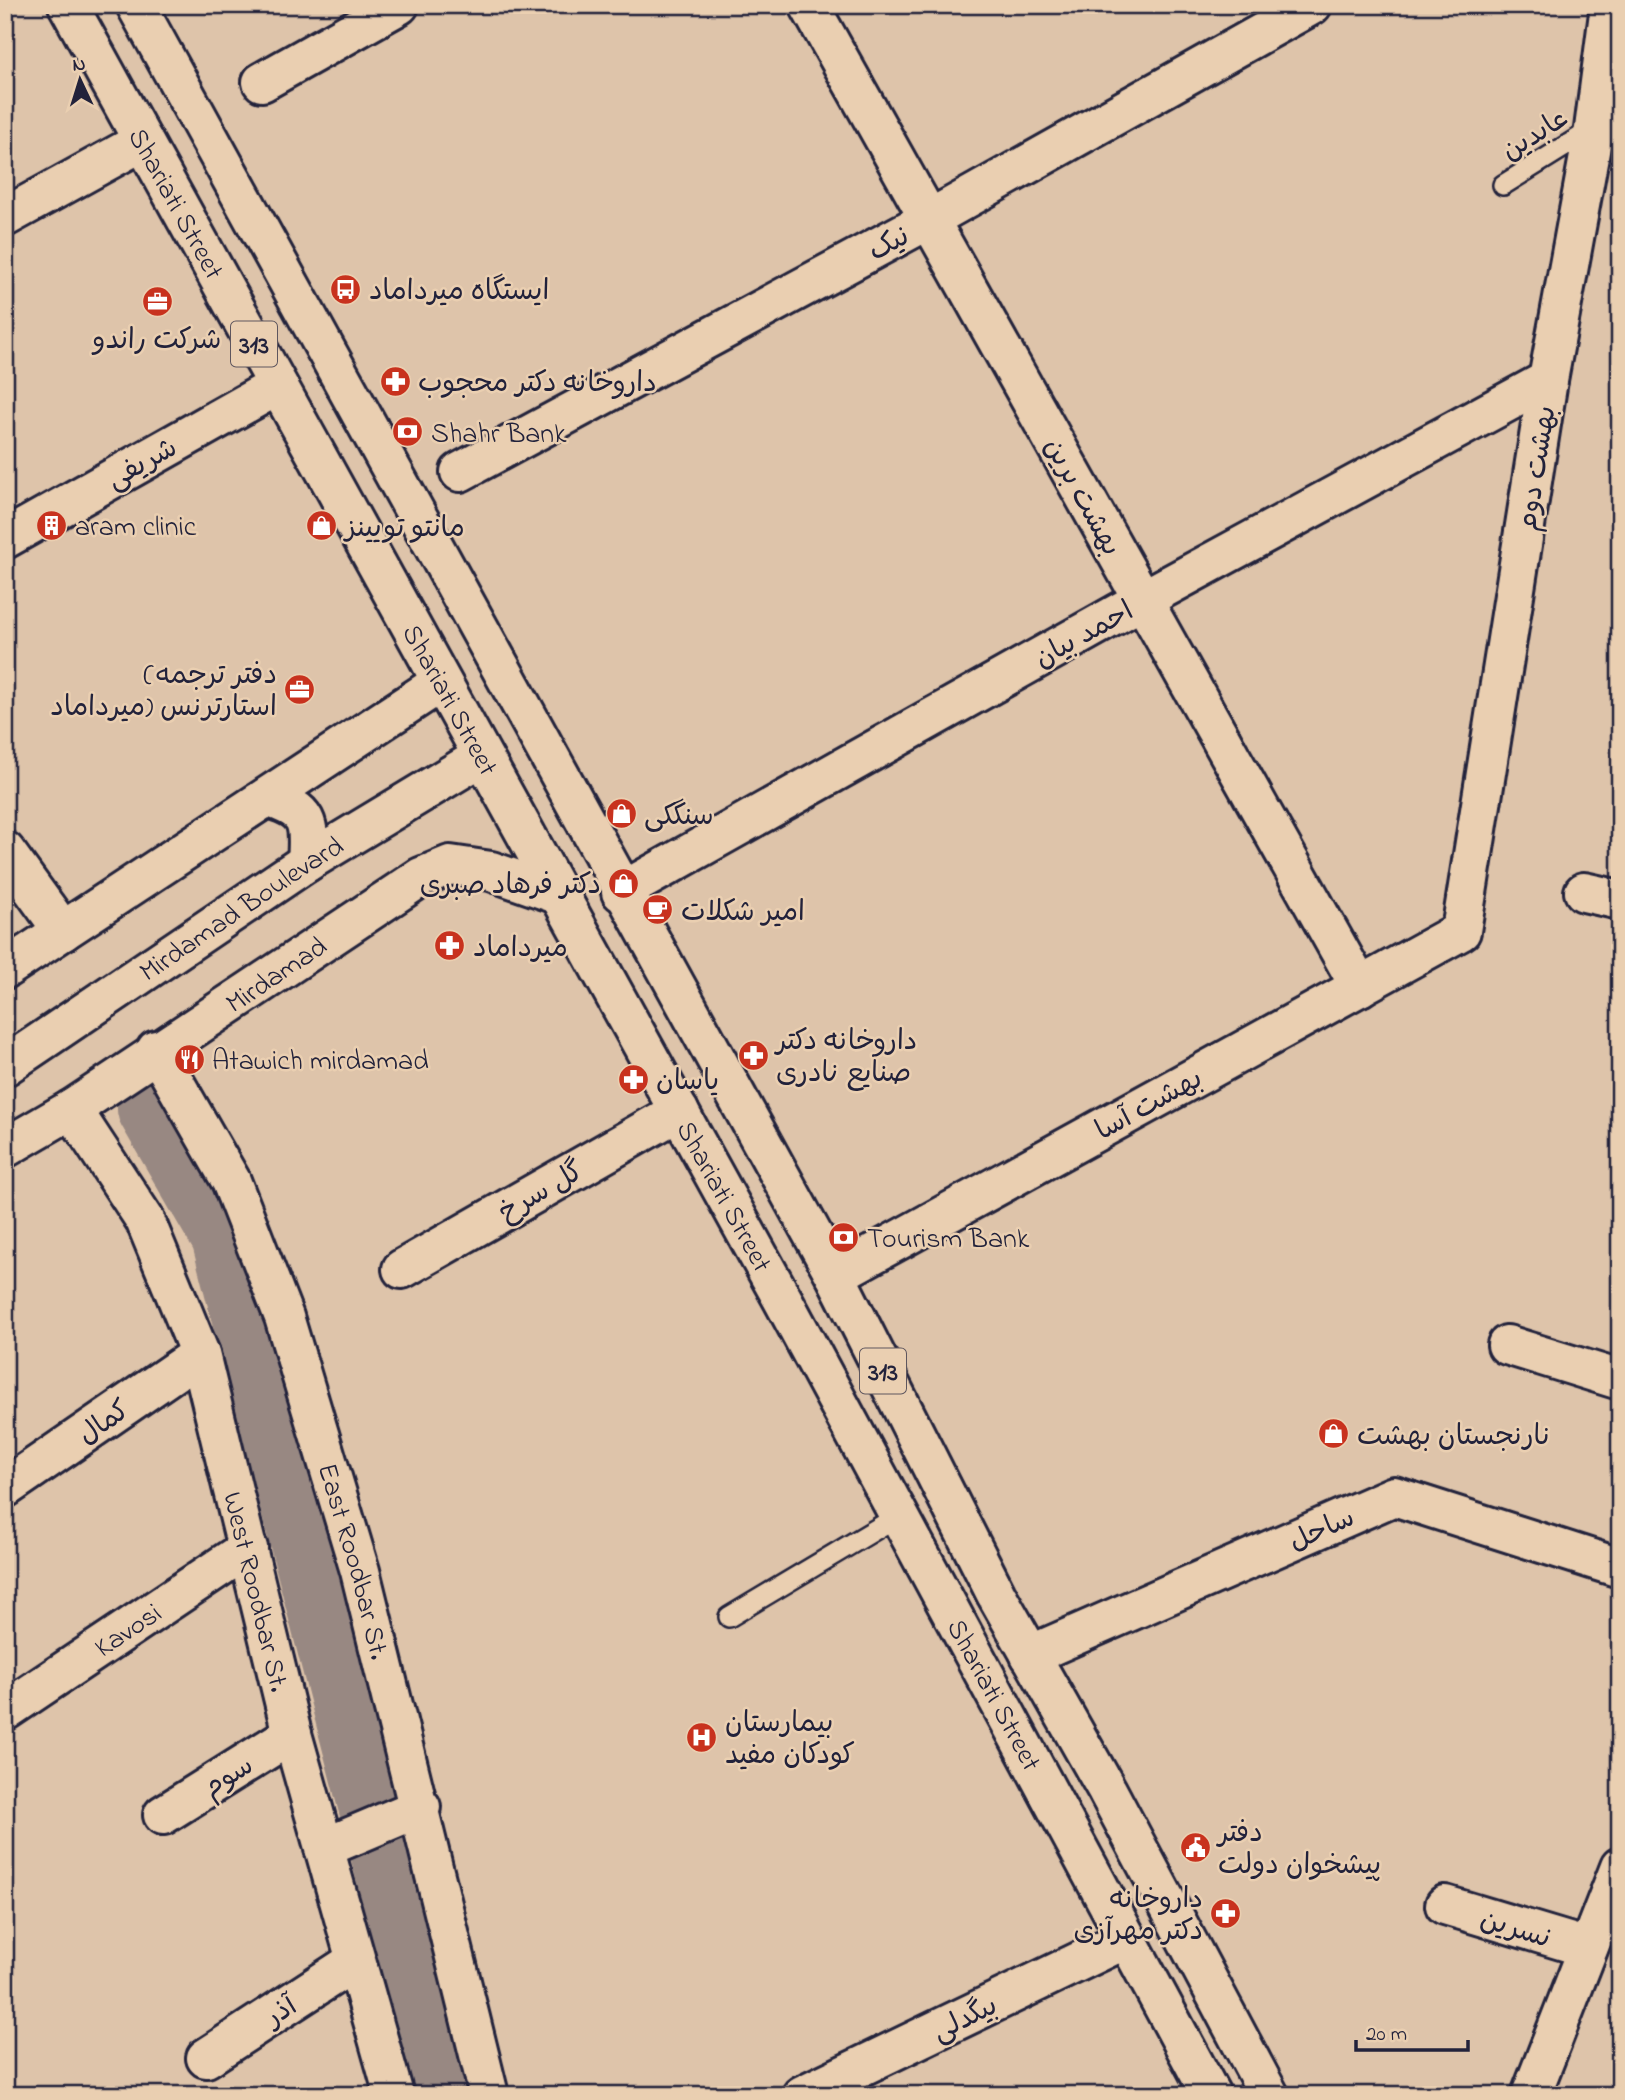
<svg xmlns="http://www.w3.org/2000/svg" width="1625" height="2100" viewBox="0 0 1625 2100" font-family="'Indie Flower','Playpen Sans Arabic',sans-serif">
  <style>
    .lines { fill: none; stroke-linecap: round; stroke-linejoin: round }
    .river { stroke: #988882; stroke-width: 68 }
    .lane-casing { stroke: #22223b; stroke-width: 24 }
    .street-casing { stroke: #22223b; stroke-width: 44 }
    .secondary-casing { stroke: #22223b; stroke-width: 44 }
    .primary-casing { stroke: #22223b; stroke-width: 44 }
    .lane { stroke: #eacfb1; stroke-width: 19 }
    .street { stroke: #eacfb1; stroke-width: 38 }
    .secondary { stroke: #eacfb1; stroke-width: 38 }
    .primary { stroke: #eacfb1; stroke-width: 38 }
    .labels { text-anchor: middle; stroke-width: 5; stroke-linejoin: round; paint-order: stroke }
    .shield { fill: #eacfb1; stroke: #5e565e; stroke-width: 2 }
    .shield-label { font-size: 26px; font-weight: bold; fill: #22223b }
    .street-label { font-size: 28px; fill: #22223b; stroke: #eacfb1 }
    .poi-label { font-size: 28px; fill: #22223b; stroke: #eacfb1; text-anchor: start }
  </style>
  <rect width="100%" height="100%" fill="#dec4aa"/>
  <filter id="ink" filterUnits="userSpaceOnUse"><feTurbulence type="fractalNoise" baseFrequency=".0143" numOctaves="2"/><feDisplacementMap in="SourceGraphic" scale="14" xChannelSelector="R" yChannelSelector="G"/><feConvolveMatrix kernelMatrix="1 2 1 2 8 2 1 2 1" color-interpolation-filters="sRGB"/></filter>
  <g filter="url(#ink)">
    <g class="lines">
      <!-- river -->
      <path class="river" d="M151,1109L225,1237L447,2095"/>
      <defs>
        <g id="lane">
          <path d="M1503,185L1593,129"/>
          <path d="M729,1617L898,1516"/>
        </g>
        <g id="street">
          <path d="M809,5L1360,987"/>
          <path d="M262,82L399,5"/>
          <path d="M5,217L143,141"/>
          <path d="M460,472L928,220L1312,5"/>
          <path d="M5,539L277,386"/>
          <path d="M621,892L1142,600L1548,380"/>
          <path d="M1584,892L1620,900"/>
          <path id="s1" d="M156,1050L231,1181L284,1317L360,1571L489,2095"/>
          <path id="s2" d="M72,1109L145,1220L200,1354L292,1734L394,2095"/>
          <path d="M402,1269L679,1111"/>
          <path d="M835,1275L1461,931L1548,380L1594,129L1610,5"/>
          <path d="M1507,1345L1620,1380"/>
          <path d="M5,1488L200,1354"/>
          <path d="M1030,1655L1394,1496L1620,1568"/>
          <path id="s3" d="M5,1711L248,1548"/>
          <path d="M163,1815L292,1734"/>
          <path d="M324,1848L421,1807"/>
          <path d="M1445,1905L1588,1948"/>
          <path d="M206,2058L355,1961"/>
          <path d="M802,2095L1126,1939"/>
        </g>
        <g id="secondary">
          <path d="M269,798C309,811 310,821 307,862"/>
          <path d="M5,851L63,931"/>
          <path d="M5,969L440,683"/>
          <path id="s4" d="M5,1066L307,862L481,757"/>
          <path id="s5" d="M5,1148L72,1109L421,877L450,865L491,871L560,895"/>
          <path d="M1531,2095L1620,1867"/>
        </g>
        <g id="primary">
          <path id="s6" d="M68,5L783,1300L1211,2095"/>
          <path d="M136,5L835,1275L996,1594L1107,1790L1269,2095"/>
        </g>
      </defs>
      <!-- lane casing -->
      <use href="#lane" class="lane-casing"/>
      <!-- street casing -->
      <use href="#street" class="street-casing"/>
      <!-- secondary casing -->
      <use href="#secondary" class="secondary-casing"/>
      <!-- primary casing -->
      <use href="#primary" class="primary-casing"/>
      <!-- lane -->
      <use href="#lane" class="lane"/>
      <!-- street -->
      <use href="#street" class="street"/>
      <!-- secondary -->
      <use href="#secondary" class="secondary"/>
      <!-- primary -->
      <use href="#primary" class="primary"/>
    </g>
  </g>
  <!-- icons -->
  <defs>
    <symbol id="bus-disc" viewBox="-11 -11 22 22"><circle r="9.5" fill="#c8321e" stroke="#eacfb1"/><path d="M-5-6H5V4H4V6H2V4H-2V6H-4V4H-5ZM-3.5-4V0h7V-4ZM-3.5 1.2v1.5H-2V1.2ZM2 1.2v1.5H3.5V1.2Z" fill="#fff"/></symbol>
    <symbol id="office-disc" viewBox="-11 -11 22 22"><circle r="9.5" fill="#c8321e" stroke="#eacfb1"/><path d="M-6-3h4V-5.5h4V-3h4V5H-6ZM-1-4.5V-3h2v-1.5ZM-6 0V1H6V0Z" fill="#fff"/></symbol>
    <symbol id="pharmacy-disc" viewBox="-11 -11 22 22"><circle r="9.5" fill="#c8321e" stroke="#eacfb1"/><path d="M-2-6h4v4h4v4h-4v4h-4v-4h-4v-4h4Z" fill="#fff"/></symbol>
    <symbol id="bank-disc" viewBox="-11 -11 22 22"><circle r="9.5" fill="#c8321e" stroke="#eacfb1"/><path d="M-6-4H6V4H-6ZM0-2.3a2.3 2.3 0 1 0 0 4.6a2.3 2.3 0 1 0 0-4.6Z" fill="#fff"/></symbol>
    <symbol id="building-disc" viewBox="-11 -11 22 22"><circle r="9.5" fill="#c8321e" stroke="#eacfb1"/><path d="M-4-6H4V6H1V3H-1V6H-4ZM-2.5-4.3h1.7v1.8h-1.7ZM.8-4.3h1.7v1.8H.8ZM-2.5-1h1.7V.8h-1.7ZM.8-1h1.7V.8H.8Z" fill="#fff"/></symbol>
    <symbol id="shop-disc" viewBox="-11 -11 22 22"><circle r="9.5" fill="#c8321e" stroke="#eacfb1"/><path d="M-5-2.5h2.3a2.7 3.5 0 0 1 5.4 0H5L5.5 6h-11ZM-1.5-2.5h3a1.5 2.3 0 0 0-3 0Z" fill="#fff"/></symbol>
    <symbol id="cafe-disc" viewBox="-11 -11 22 22"><circle r="9.5" fill="#c8321e" stroke="#eacfb1"/><path d="M-5.5-4.5H6V0H3Q3 3.5 0 3.5H-2.5Q-5.5 3.5-5.5 0ZM3-3.2v2h1.7v-2ZM-6 4.5H4V6H-6Z" fill="#fff"/></symbol>
    <symbol id="restaurant-disc" viewBox="-11 -11 22 22"><circle r="9.5" fill="#c8321e" stroke="#eacfb1"/><path d="M-5-6h1v4h1v-4h1v4h1v-4h1v5L-1.5 .5V6h-2V.5L-5-1ZM5-6V6H3V1.5H1.5Q1.5-4 5-6Z" fill="#fff"/></symbol>
    <symbol id="hospital-disc" viewBox="-11 -11 22 22"><circle r="9.5" fill="#c8321e" stroke="#eacfb1"/><path d="M-5-5h3v3.5h4V-5h3V5h-3V1.5h-4V5h-3Z" fill="#fff"/></symbol>
    <symbol id="civic-disc" viewBox="-11 -11 22 22"><circle r="9.5" fill="#c8321e" stroke="#eacfb1"/><path d="M-.6-6.5H3V-4.5H.6V-3L4-1V1h2V6H-6V1h2V-1L-.6-3ZM-1.2 2.5V6h2.4V2.5Z" fill="#fff"/></symbol>
  </defs>
  <g fill-rule="evenodd">
    <use href="#bus-disc" x="328" y="272" width="35" height="35"/>
    <use href="#office-disc" x="140" y="284" width="35" height="35"/>
    <use href="#pharmacy-disc" x="378" y="364" width="35" height="35"/>
    <use href="#bank-disc" x="390" y="414" width="35" height="35"/>
    <use href="#building-disc" x="34" y="508" width="35" height="35"/>
    <use href="#shop-disc" x="304" y="508" width="35" height="35"/>
    <use href="#office-disc" x="282" y="672" width="35" height="35"/>
    <use href="#shop-disc" x="604" y="796" width="35" height="35"/>
    <use href="#shop-disc" x="606" y="866" width="35" height="35"/>
    <use href="#cafe-disc" x="640" y="892" width="35" height="35"/>
    <use href="#pharmacy-disc" x="432" y="928" width="35" height="35"/>
    <use href="#pharmacy-disc" x="736" y="1038" width="35" height="35"/>
    <use href="#restaurant-disc" x="172" y="1042" width="35" height="35"/>
    <use href="#pharmacy-disc" x="616" y="1062" width="35" height="35"/>
    <use href="#bank-disc" x="826" y="1220" width="35" height="35"/>
    <use href="#shop-disc" x="1316" y="1416" width="35" height="35"/>
    <use href="#hospital-disc" x="684" y="1720" width="35" height="35"/>
    <use href="#civic-disc" x="1178" y="1830" width="35" height="35"/>
    <use href="#pharmacy-disc" x="1208" y="1896" width="35" height="35"/>
  </g>
  <g class="labels">
    <!-- shield labels -->
    <g class="shield">
      <rect x="231" y="321.5" width="46" height="45" rx="5"/>
      <rect x="860" y="1348.5" width="46" height="45" rx="5"/>
    </g>
    <g class="shield-label">
      <text x="254" y="353">313</text>
      <text x="883" y="1380">313</text>
    </g>
    <!-- street labels -->
    <g class="street-label">
      <text transform="translate(1534 133) rotate(-32)" y="10">عابدین</text>
      <text dy="10" stroke="none"><textPath href="#s6" startOffset="226">Shariati Street</textPath></text>
      <text transform="translate(888 242) rotate(-28)" y="10">نیک</text>
      <text transform="translate(141 462) rotate(-29)" y="10">شریفی</text>
      <text transform="translate(1535 468) rotate(-81)" y="10">بهشت دوم</text>
      <text transform="translate(1084 496) rotate(61)" y="10">بهشت برین</text>
      <text transform="translate(1083 633) rotate(-29)" y="10">احمد بیان</text>
      <text dy="10" stroke="none"><textPath href="#s6" startOffset="793">Shariati Street</textPath></text>
      <text dy="10" stroke="none"><textPath href="#s4" startOffset="284">Mirdamad Boulevard</textPath></text>
      <text dy="10" stroke="none"><textPath href="#s5" startOffset="322">Mirdamad</textPath></text>
      <text transform="translate(1148 1103) rotate(-29)" y="10">بهشت آسا</text>
      <text transform="translate(540 1190) rotate(-30)" y="10">گل سرخ</text>
      <text dy="10" stroke="none"><textPath href="#s6" startOffset="1360">Shariati Street</textPath></text>
      <text transform="translate(103 1421) rotate(-35)" y="10">کمال</text>
      <text transform="translate(1321 1528) rotate(-24)" y="10">ساحل</text>
      <text dy="10" stroke="none"><textPath href="#s1" startOffset="551">East Roodbar St.</textPath></text>
      <text dy="10" stroke="none"><textPath href="#s2" startOffset="522">West Roodbar St.</textPath></text>
      <text dy="10" stroke="none"><textPath href="#s3" startOffset="147">Kavosi</textPath></text>
      <text dy="10" stroke="none"><textPath href="#s6" startOffset="1927">Shariati Street</textPath></text>
      <text transform="translate(227 1775) rotate(-32)" y="10">سوم</text>
      <text transform="translate(1516 1927) rotate(17)" y="10">نسرین</text>
      <text transform="translate(280 2010) rotate(-33)" y="10">آذر</text>
      <text transform="translate(964 2017) rotate(-26)" y="10">بیگدلی</text>
    </g>
    <!-- poi labels -->
    <g class="poi-label">
      <text x="369" y="299">ایستگاه میرداماد</text>
      <text x="157" y="348" text-anchor="middle">شرکت راندو</text>
      <text x="418" y="391">داروخانه دکتر محجوب</text>
      <text x="431" y="442">Shahr Bank</text>
      <text x="75" y="535">aram clinic</text>
      <text x="345" y="536">مانتو تویینز</text>
      <text x="277" y="683" text-anchor="end">(دفتر ترجمه<tspan x="277" dy="32">استارترنس (میرداماد</tspan></text>
      <text x="644" y="824">سنگکی</text>
      <text x="601" y="893" text-anchor="end">دکتر فرهاد صبری</text>
      <text x="681" y="920">امیر شکلات</text>
      <text x="473" y="956">میرداماد</text>
      <text x="776" y="1049">داروخانه دکتر<tspan x="776" dy="32">صنايع نادری</tspan></text>
      <text x="212" y="1069">Atawich mirdamad</text>
      <text x="656" y="1089">یاسان</text>
      <text x="867" y="1247">Tourism Bank</text>
      <text x="1357" y="1444">نارنجستان بهشت</text>
      <text x="725" y="1731">بیمارستان<tspan x="725" dy="32">کودکان مفید</tspan></text>
      <text x="1218" y="1841">دفتر<tspan x="1218" dy="32">پیشخوان دولت</tspan></text>
      <text x="1203" y="1907" text-anchor="end">داروخانه<tspan x="1203" dy="32">دکتر مهرآزی</tspan></text>
    </g>
  </g>
  <!-- margin -->
  <rect width="1625" height="2100" fill="none" stroke="#eacfb1" stroke-width="28"/>
  <rect x="14" y="14" width="1597" height="2072" fill="none" stroke="#22223b" stroke-width="2.5" filter="url(#ink)"/>
  <!-- north arrow -->
  <g transform="translate(80 80) rotate(356)" stroke="#eacfb1" stroke-width="5" paint-order="stroke">
  <path d="M0-5L12 26L0 18L-12 26Z" fill="#22223b"/>
  <text y="-10" font-size="19" font-weight="bold" text-anchor="middle" fill="#22223b">N</text>
  </g>
  <!-- scale -->
  <path d="M1356 2040v10h112v-10" fill="none" stroke="#22223b" stroke-width="3.5"/>
  <text x="1366" y="2040" font-size="21" fill="#22223b" stroke="#eacfb1" stroke-width="5" paint-order="stroke">20 m</text>
</svg>
